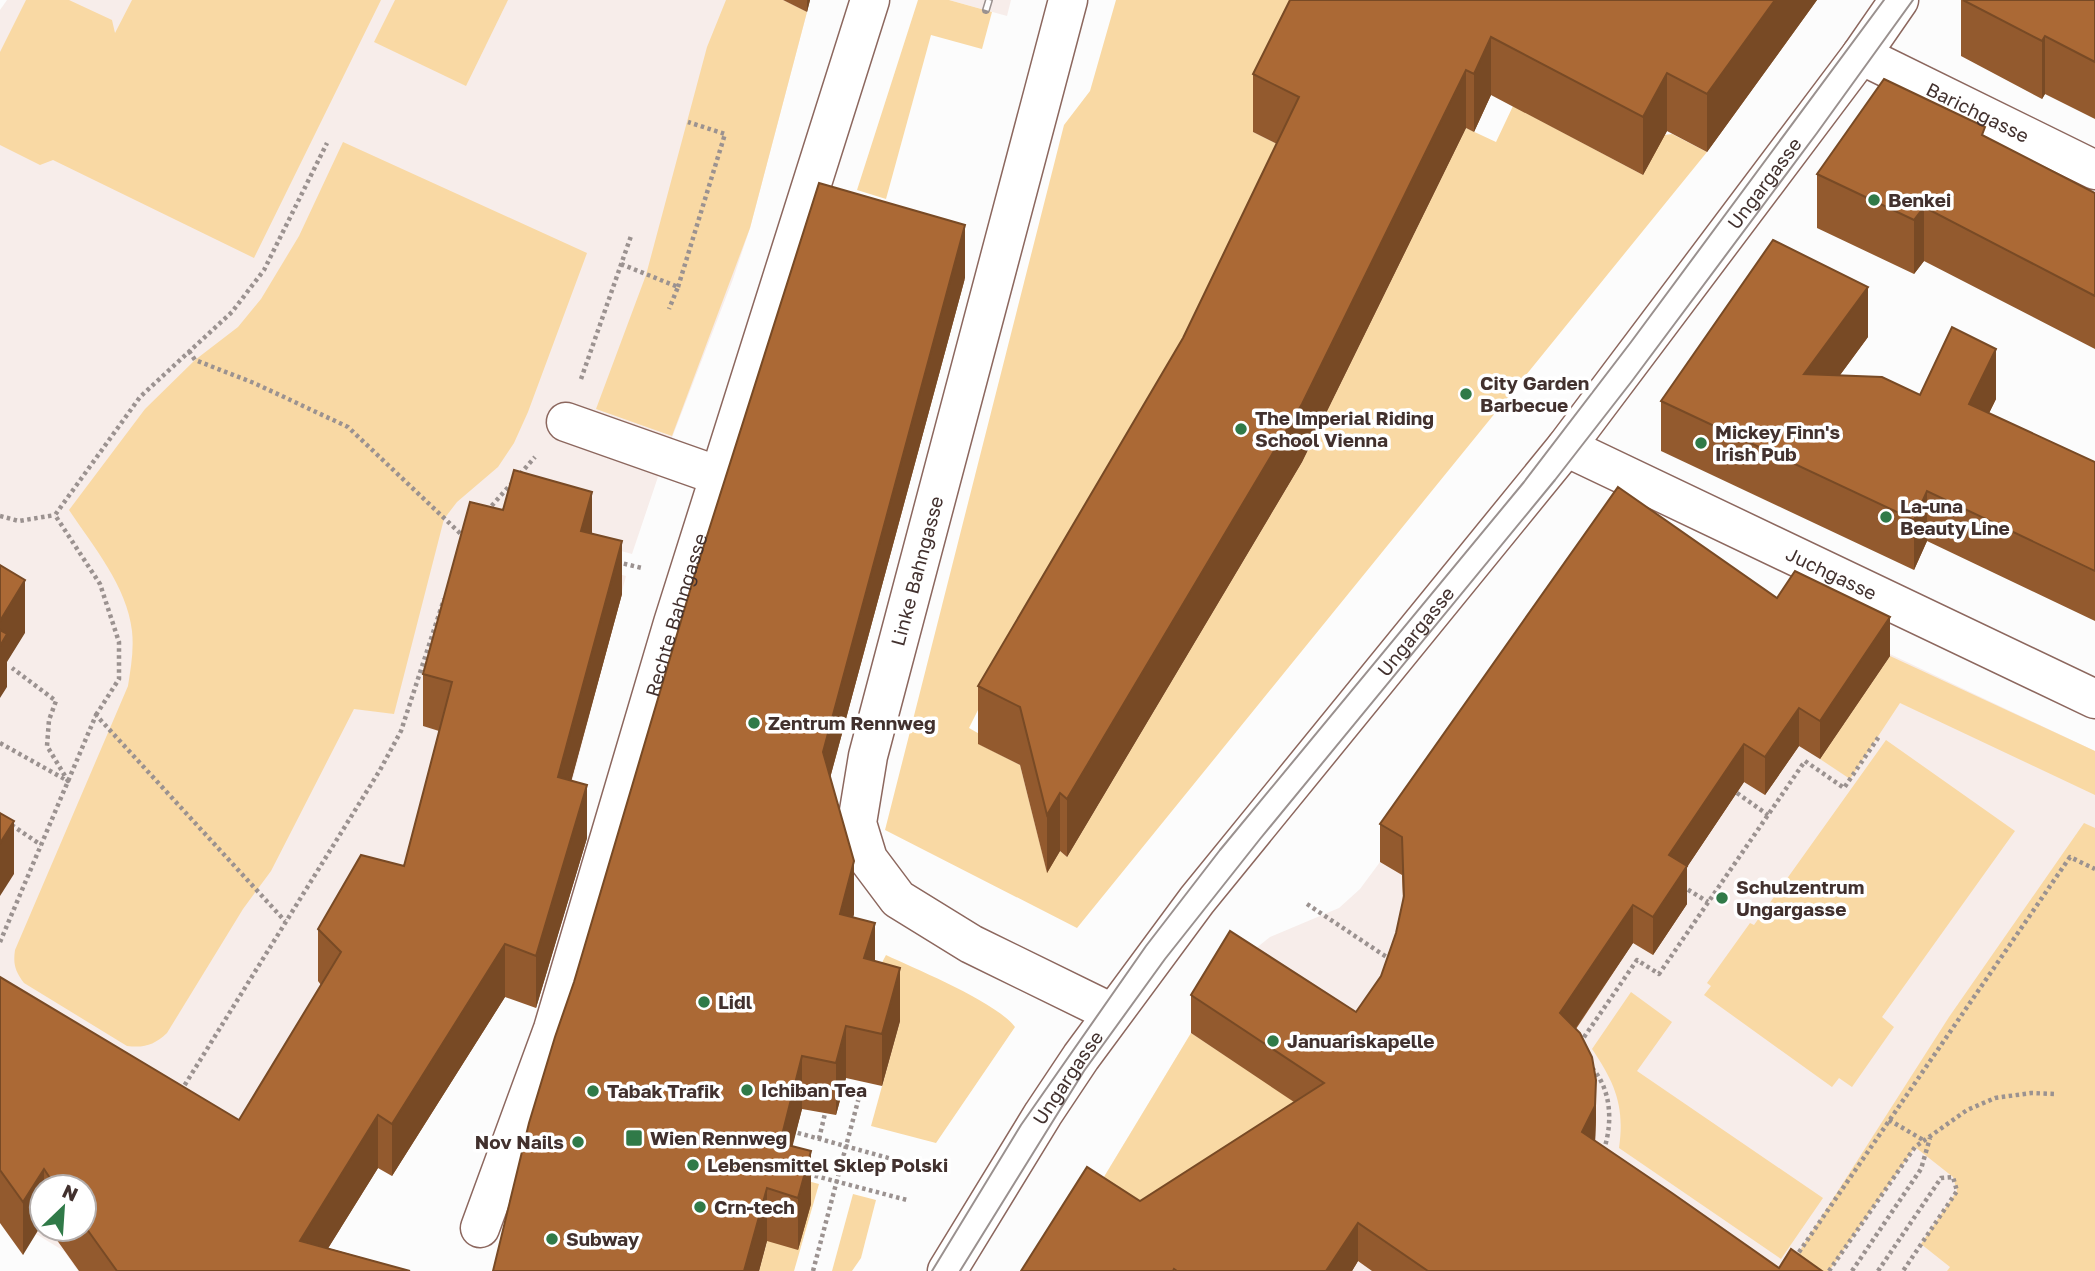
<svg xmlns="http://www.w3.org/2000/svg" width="2095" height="1271" viewBox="0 0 2095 1271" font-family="'Golos Text',sans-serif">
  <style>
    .built { fill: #f7edea; fill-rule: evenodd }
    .green { fill: #f9d9a4 }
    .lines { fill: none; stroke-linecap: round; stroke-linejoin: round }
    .minor-casing { stroke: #8c675e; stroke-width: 41 }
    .major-casing { stroke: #8c675e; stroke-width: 41 }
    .path { stroke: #9b9290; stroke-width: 4.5; stroke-dasharray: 3.5 3.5; stroke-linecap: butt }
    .minor { stroke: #fff; stroke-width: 38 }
    .major { stroke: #fff; stroke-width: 38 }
    .tram { stroke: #9a918f; stroke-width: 2 }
    .rail-casing { stroke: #9a918f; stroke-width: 8 }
    .rail { stroke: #fff; stroke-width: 5; stroke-dasharray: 16; stroke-linecap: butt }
    .wall { fill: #935a2e }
    .shaded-wall { fill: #784a25 }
    .building { fill: #ab6935; stroke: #784a25; stroke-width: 2 }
    .poi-dot { fill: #307a48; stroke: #fff; stroke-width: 2.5 }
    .labels { text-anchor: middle; stroke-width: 7; stroke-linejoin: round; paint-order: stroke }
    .street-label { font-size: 19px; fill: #42312e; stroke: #fff }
    .poi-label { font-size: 19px; font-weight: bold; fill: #42312e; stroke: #fff; text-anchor: start }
  </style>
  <rect width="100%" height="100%" fill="#fcfcfc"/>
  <!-- built -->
  <g class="built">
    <path d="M7,0H783L807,12L750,228L733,279L665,456L632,554L621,551L615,573L626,576L515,1000L505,997L392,1176L378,1168L314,1271H78L64,1251L36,1234L23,1255L0,1223V698L7,687L0,674L25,633L0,618V10ZM42,1187H84V1229H42Z"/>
    <path d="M949,0H1011L1007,16Z"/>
    <path d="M1795,609L2095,751V1271H1047L1230,969L1270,937L1339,908L1360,889L1380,862Z"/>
  </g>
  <!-- green -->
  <g class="green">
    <path d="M26,0H69L112,20L115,33L132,0H381L254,258L53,160L40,165L0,145V52Z"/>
    <path d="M395,0H508L466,86L374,42Z"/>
    <path d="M726,0H783L807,12L750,228L672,436L596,409L646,275L707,47Z"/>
    <path d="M918,0H949L992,12L982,49L931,35L886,199L857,190Z"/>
    <path d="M1116,0H1319L1253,132L1299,155L979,708L969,728L983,736L979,744L1020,765L1047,872L1060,851L1067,857L1302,462L1466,128L1496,142L1513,106L1643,175L1664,135L1672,134L1707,152L1077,928L885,830L1064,125L1090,91Z"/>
    <path d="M343,142L587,253L528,412L514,443L498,467L457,502L444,519L394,714L354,709L271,871L243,909L167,1033C154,1045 145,1048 127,1046L24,983C15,971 13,964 15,950L128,686C131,667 134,650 132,631C127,586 93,546 69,510L145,409L195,360L238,327L261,299L299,236Z"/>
    <path d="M1890,656L2095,751V795L1900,703L1850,779L1820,759Z"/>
    <path d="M1886,740L2015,831L1882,1017L1894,1027L1852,1087L1839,1078L1832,1087L1704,995L1711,986L1707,983L1750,923L1754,925Z"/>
    <path d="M2084,823L2095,828V1271H1947L1950,1267L1921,1244L1957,1191L1953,1177L1915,1147L1829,1271H1796L1790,1266L1949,1017Z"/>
    <path d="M886,955C918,970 996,1002 1015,1027L936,1143L871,1126L900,1021L875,976Z"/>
    <path d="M1631,992L1672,1022L1637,1071L1823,1198L1781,1259L1619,1148C1625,1106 1615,1083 1592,1049Z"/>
    <path d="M1191,1033L1312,1113L1140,1239L1087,1205Z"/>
    <path d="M785,1175L819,1184L794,1271H759Z"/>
    <path d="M853,1194L876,1200L861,1258L852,1271H832Z"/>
  </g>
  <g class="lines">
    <defs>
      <g id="minor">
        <path d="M1068,0L868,756L857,823L868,859L898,899L971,944L1112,1013"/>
        <path id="s1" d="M1861,55L2095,170"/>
        <path d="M566,422L719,476"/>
        <path id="s2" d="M1566,447L2095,699"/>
        <path id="s3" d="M480,1228L553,1029L673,623L870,0"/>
      </g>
      <g id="major">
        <path id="s4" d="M947,1271L1043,1114L1081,1057L1197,900L1566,447L1861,55L1899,0"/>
      </g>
    </defs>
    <!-- minor casing -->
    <use href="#minor" class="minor-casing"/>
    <!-- major casing -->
    <use href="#major" class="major-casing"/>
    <!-- path -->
    <g class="path">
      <path d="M621,264L678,287L669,309"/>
      <path d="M678,287L725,134L688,122"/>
      <path d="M189,351L195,360L254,383L348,427L463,536"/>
      <path d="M581,379L631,236"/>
      <path d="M520,474L535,457"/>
      <path d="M487,511L511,484"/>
      <path d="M0,516L19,521L55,515"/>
      <path d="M617,562L642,568"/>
      <path d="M96,715L119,679V642L100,584L55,515L140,397L232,312L264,270L327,143"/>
      <path d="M0,743L68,781L47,746L49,720L56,701L12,668"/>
      <path d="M1737,793L1768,815"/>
      <path d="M0,817L41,845"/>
      <path d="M1682,886L1708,902"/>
      <path d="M1307,904L1391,960"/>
      <path d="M0,942L96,715L285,921"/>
      <path d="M1580,1043L1637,960L1659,974L1805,761L1844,788L1880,735"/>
      <path d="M1592,1068C1612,1090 1613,1125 1603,1152"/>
      <path d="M181,1091L380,770L401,731L444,599"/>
      <path d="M1889,1120L1925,1141"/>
      <path d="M791,1131L928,1169"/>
      <path d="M819,1139L826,1109"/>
      <path d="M808,1174L907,1200"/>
      <path d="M1795,1258L2070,857L2095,869"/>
      <path d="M813,1271L863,1082"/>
      <path d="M1829,1271L1915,1147L1967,1110L1995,1098L2031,1093L2055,1094"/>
      <path d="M1852,1271L1921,1169L1930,1138"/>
      <path d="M1878,1271L1941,1178L1953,1177L1957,1191L1903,1271"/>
    </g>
    <!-- minor -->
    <use href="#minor" class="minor"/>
    <!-- major -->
    <use href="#major" class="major"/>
    <!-- tram -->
    <g class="tram">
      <path d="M932,1271L1021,1125L1146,946L1220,850L1524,482L1631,342L1884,0"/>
      <path d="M960,1271L1084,1071L1165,959L1260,839L1555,480L1632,381L1817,133L1913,0"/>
    </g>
    <defs>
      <path id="rail" d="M986,10L989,0"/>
    </defs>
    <!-- rail casing -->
    <use href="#rail" class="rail-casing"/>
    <!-- rail -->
    <use href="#rail" class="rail"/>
  </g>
  <!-- wall -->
  <g class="wall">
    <path d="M783,0H810L807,12Z"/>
    <path d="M1290,0H1817L1707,152L1667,131L1643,175L1491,95L1474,132L1466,128L1302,462L1067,857L1060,851L1047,873L1020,765L978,744V686L1183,338L1277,144L1253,132V74Z"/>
    <path d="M1961,0H2095V119L2045,94L2042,99L1961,56Z"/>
    <path d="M1985,137L2095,193V349L1924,261L1914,274L1817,228V174Z"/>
    <path d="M965,278L830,778L854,914L853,917L875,961L900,1021L882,1086L846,1078L836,1115L802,1109L792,1146L811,1204L798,1250L767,1241L759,1271H493Z"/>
    <path d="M1868,337L1840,375L1920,395L1996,399L1989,413L2095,462V621L1927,541L1914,570L1661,451V401Z"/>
    <path d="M592,534L622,594L571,781L587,838L536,1008L505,997L392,1176L378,1168L328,1248L410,1271H79L49,1229H84V1187H42L23,1255L0,1223V977L239,1120L321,985L318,981V929L404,866L439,731L423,726V674Z"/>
    <path d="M1777,598L1890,656L1820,759L1799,746L1765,795L1744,782L1687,867V904L1653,955L1633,943L1576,1029L1596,1118L1595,1141L1779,1268L1822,1271H1372L1358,1261L1352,1271H1021L1140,1201L1294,1102L1191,1033V995L1356,1012L1381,976L1396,933L1403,901L1402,875L1380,862V824Z"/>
  </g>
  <!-- shaded-wall -->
  <g class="shaded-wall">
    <path d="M807,0H810L807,12Z"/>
    <path d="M1775,0H1817L1707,152V94Z"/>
    <path d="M2045,36V94L2042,99V41Z"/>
    <path d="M1491,37V95L1474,132V74Z"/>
    <path d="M1466,70V128L1302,462L1067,857V799Z"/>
    <path d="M1667,73V131L1643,175V117Z"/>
    <path d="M1924,207V261L1914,274V220Z"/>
    <path d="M965,225V278L823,804V752Z"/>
    <path d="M1868,287V337L1804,424V374Z"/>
    <path d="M1996,349V399L1969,454V404Z"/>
    <path d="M1927,491V541L1914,570V520Z"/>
    <path d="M592,492V544L581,531Z"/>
    <path d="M622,541V594L558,830V777Z"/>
    <path d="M25,580V633L7,662V687L0,698V621Z"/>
    <path d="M1890,617V656L1820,759V721Z"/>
    <path d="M1799,708V746L1765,795V757Z"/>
    <path d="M1744,744V782L1687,867V904L1653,955V917L1669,855Z"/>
    <path d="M587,785V838L536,1008V956Z"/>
    <path d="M1060,793V851L1047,873V815Z"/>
    <path d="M14,821V874L0,896V843Z"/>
    <path d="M854,861V914L840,967V914Z"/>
    <path d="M1633,905V943L1560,1051V1013Z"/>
    <path d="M875,923V976L864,958Z"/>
    <path d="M505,944V997L392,1176V1124Z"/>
    <path d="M900,968V1021L882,1086V1034Z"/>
    <path d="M846,1026V1078L836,1115V1063Z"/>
    <path d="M802,1056V1109L781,1192L780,1143Z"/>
    <path d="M1596,1080V1118L1595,1144L1582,1132Z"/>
    <path d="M378,1115V1168L314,1271L300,1241Z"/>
    <path d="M811,1151V1204L798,1250V1198Z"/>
    <path d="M44,1169V1187H42V1224L23,1255V1202Z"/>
    <path d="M767,1188V1241L759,1271H744Z"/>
    <path d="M1358,1223V1261L1352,1271H1326Z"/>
  </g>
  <!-- building -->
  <g class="building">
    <path d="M1290,0H1775L1707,94L1667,73L1643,117L1491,37L1474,74L1466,70L1302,404L1067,799L1060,793L1047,815L1020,707L978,686L1183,338L1299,97L1253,74Z"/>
    <path d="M1963,0H2095V62L2045,36L2042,41Z"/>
    <path d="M1884,79L1985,127L1982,135L2095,193V296L1924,207L1914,220L1817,174Z"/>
    <path d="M819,183L965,225L823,752L854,861L840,914L875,923L864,958L900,968L882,1034L846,1026L836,1063L802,1056L780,1143L811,1151L798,1198L767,1188L744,1271H493L529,1123L555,1037L574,982L694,577Z"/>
    <path d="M1773,240L1868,287L1804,374L1882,377L1920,395L1952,327L1996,349L1969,404L2095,462V571L1927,491L1914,520L1661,401Z"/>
    <path d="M514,470L592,492L581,531L622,541L558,777L587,785L536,956L505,944L392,1124L378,1115L300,1241L410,1271H117L84,1225V1187H56L44,1169L23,1202L0,1170V977L239,1120L341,952L318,929L361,855L404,866L452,682L423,674L470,502L503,510Z"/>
    <path d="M1618,487L1777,598L1795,571L1890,617L1820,721L1799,708L1765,757L1744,744L1669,855L1687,866L1653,917L1633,905L1560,1013L1580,1033L1592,1057L1596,1080L1595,1106L1582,1132L1672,1193L1779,1268L1791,1249L1822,1271H1428L1358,1223L1326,1271H1177L1174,1269L1173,1271H1021L1087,1167L1140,1201L1324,1083L1191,995L1230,931L1356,1012L1381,976L1396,933L1404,896L1402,837L1380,824Z"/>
    <path d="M0,565L25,580L0,621Z"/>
    <path d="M0,630L7,634L0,646Z"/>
    <path d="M0,813L14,821L0,843Z"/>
  </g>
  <!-- markers -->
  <g class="poi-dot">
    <circle cx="1874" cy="200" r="7"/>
    <circle cx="1466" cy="394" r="7"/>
    <circle cx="1241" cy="429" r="7"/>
    <circle cx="1701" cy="443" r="7"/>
    <circle cx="1886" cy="517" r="7"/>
    <circle cx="754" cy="723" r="7"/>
    <circle cx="1722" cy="898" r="7"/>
    <circle cx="704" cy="1002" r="7"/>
    <circle cx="1273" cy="1041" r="7"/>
    <circle cx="747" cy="1090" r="7"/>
    <circle cx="593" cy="1091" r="7"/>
    <rect x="625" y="1129" width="18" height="18" rx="3.5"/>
    <circle cx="578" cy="1142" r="7"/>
    <circle cx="693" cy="1165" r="7"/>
    <circle cx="700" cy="1207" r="7"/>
    <circle cx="552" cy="1239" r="7"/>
  </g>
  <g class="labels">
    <!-- street labels -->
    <g class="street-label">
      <text dy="7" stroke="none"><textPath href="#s1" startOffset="130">Barichgasse</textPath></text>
      <text dy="7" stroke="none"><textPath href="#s4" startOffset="1362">Ungargasse</textPath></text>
      <text transform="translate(917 571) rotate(-75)" y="7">Linke Bahngasse</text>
      <text dy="7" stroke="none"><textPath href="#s2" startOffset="294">Juchgasse</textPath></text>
      <text dy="7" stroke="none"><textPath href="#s3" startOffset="644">Rechte Bahngasse</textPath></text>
      <text dy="7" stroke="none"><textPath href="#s4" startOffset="794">Ungargasse</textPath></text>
      <text dy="7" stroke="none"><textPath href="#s4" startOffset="228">Ungargasse</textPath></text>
    </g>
    <!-- poi labels -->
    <g class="poi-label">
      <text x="1888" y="207">Benkei</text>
      <text x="1480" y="390">City Garden<tspan x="1480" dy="22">Barbecue</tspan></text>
      <text x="1255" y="425">The Imperial Riding<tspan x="1255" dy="22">School Vienna</tspan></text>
      <text x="1715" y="439">Mickey Finn's<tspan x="1715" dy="22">Irish Pub</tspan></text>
      <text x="1900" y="513">La-una<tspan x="1900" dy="22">Beauty Line</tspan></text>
      <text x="768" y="730">Zentrum Rennweg</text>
      <text x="1736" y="894">Schulzentrum<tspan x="1736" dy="22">Ungargasse</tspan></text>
      <text x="718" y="1009">Lidl</text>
      <text x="1287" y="1048">Januariskapelle</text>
      <text x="761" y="1097">Ichiban Tea</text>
      <text x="607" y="1098">Tabak Trafik</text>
      <text x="650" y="1145">Wien Rennweg</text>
      <text x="564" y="1149" text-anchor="end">Nov Nails</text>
      <text x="707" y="1172">Lebensmittel Sklep Polski</text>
      <text x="714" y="1214">Crn-tech</text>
      <text x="566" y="1246">Subway</text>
    </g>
  </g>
  <!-- north arrow -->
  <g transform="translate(63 1208) rotate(25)"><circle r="33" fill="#ffffff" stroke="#b3adab" stroke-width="2"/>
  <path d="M0-5L12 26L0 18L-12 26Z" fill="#307a48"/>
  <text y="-10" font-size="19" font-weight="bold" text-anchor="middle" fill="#42312e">N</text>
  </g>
</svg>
